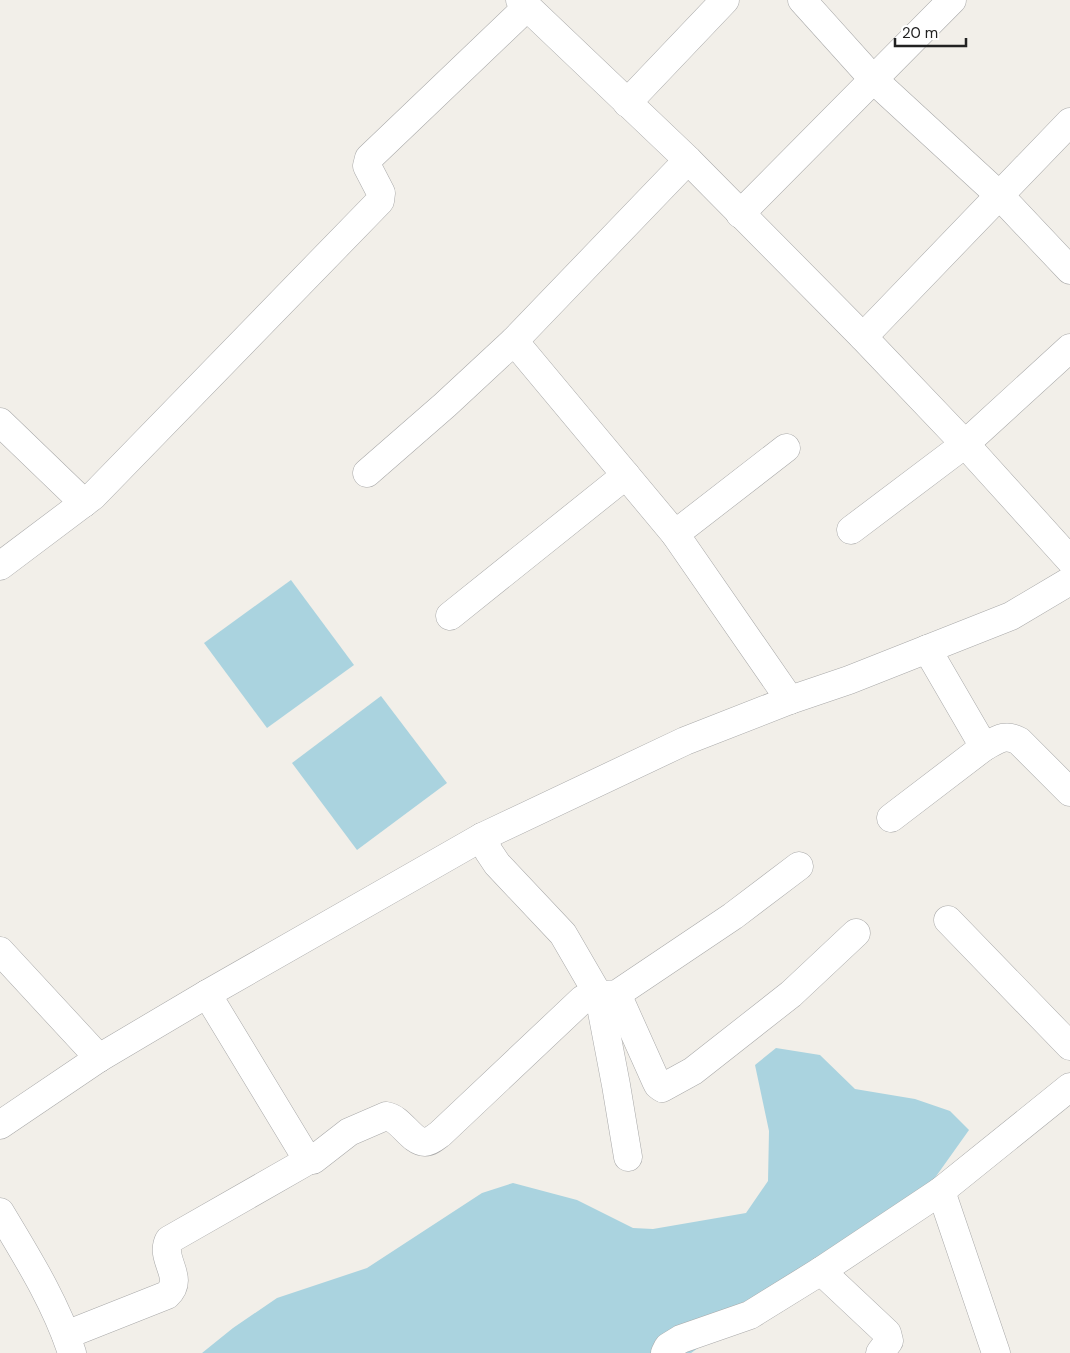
<svg xmlns="http://www.w3.org/2000/svg" width="1070" height="1353" viewBox="0 0 1070 1353" font-family="'DM Sans',sans-serif">
  <style>
    .water { fill: #aad3df }
    .lines { fill: none; stroke-linecap: round; stroke-linejoin: round }
    .minor-casing { stroke: #a9a9a9; stroke-width: 29 }
    .minor { stroke: #fff; stroke-width: 28 }
  </style>
  <rect width="100%" height="100%" fill="#f2efe9"/>
  <!-- water -->
  <g class="water">
    <path d="M291,580L354,665L267,728L204,643Z"/>
    <path d="M381,696L447,783L357,850L292,763Z"/>
    <path d="M776,1048L820,1055L855,1089L915,1099L950,1111L969,1130L932,1182L691,1353H202L233,1328L277,1298L367,1268L482,1193L513,1183L577,1200L633,1228L653,1229L746,1213L768,1181L769,1131L755,1065Z"/>
  </g>
  <g class="lines">
    <defs>
      <g id="minor">
        <path d="M520,0L688,160L863,337L965,444L1070,560"/>
        <path d="M802,0L874,80L999,195L1070,270"/>
        <path d="M627,103L725,0"/>
        <path d="M740,214L952,0"/>
        <path d="M863,337L1070,122"/>
        <path d="M514,341L675,534L790,700"/>
        <path d="M0,422L84,503"/>
        <path d="M367,473L445,405L514,341L688,160"/>
        <path d="M851,530L965,444L1070,348"/>
        <path d="M675,534L786,448"/>
        <path d="M0,566L93,496L380,201L381,193L367,166L369,158L527,7"/>
        <path d="M450,616L626,475"/>
        <path d="M927,649L984,747"/>
        <path d="M891,818L984,747C997,740 1005,733 1019,741L1070,792"/>
        <path d="M482,837L489,852L497,864L563,934L599,996L616,1085L628,1157"/>
        <path d="M948,920L1070,1046"/>
        <path d="M0,951L99,1058"/>
        <path d="M207,994L307,1159L313,1160L349,1132L386,1116C401,1118 411,1142 425,1142C430,1142 436,1137 440,1134L583,999L590,996L617,994L733,916L799,866"/>
        <path d="M617,994L656,1081L658,1085L662,1088L693,1071L791,994L856,933"/>
        <path d="M0,1125L99,1058L207,994L482,837L685,741L790,700L849,680L1011,616L1070,581"/>
        <path d="M941,1191L996,1353"/>
        <path d="M0,1212C27,1257 56,1303 72,1353"/>
        <path d="M821,1271L887,1333L889,1341L880,1353"/>
        <path d="M66,1335L167,1295C186,1278 159,1259 169,1240L309,1160"/>
        <path d="M665,1353L668,1347L681,1339L750,1315L821,1271L941,1191L1070,1087"/>
      </g>
    </defs>
    <!-- minor casing -->
    <use href="#minor" class="minor-casing"/>
    <!-- minor -->
    <use href="#minor" class="minor"/>
  </g>
  <!-- scale -->
  <path d="M895 38v8h71v-8" fill="none" stroke="#222222" stroke-width="2.5"/>
  <text x="902" y="38" font-size="15" fill="#222222" stroke="#ffffff" stroke-width="4" paint-order="stroke">20 m</text>
</svg>
